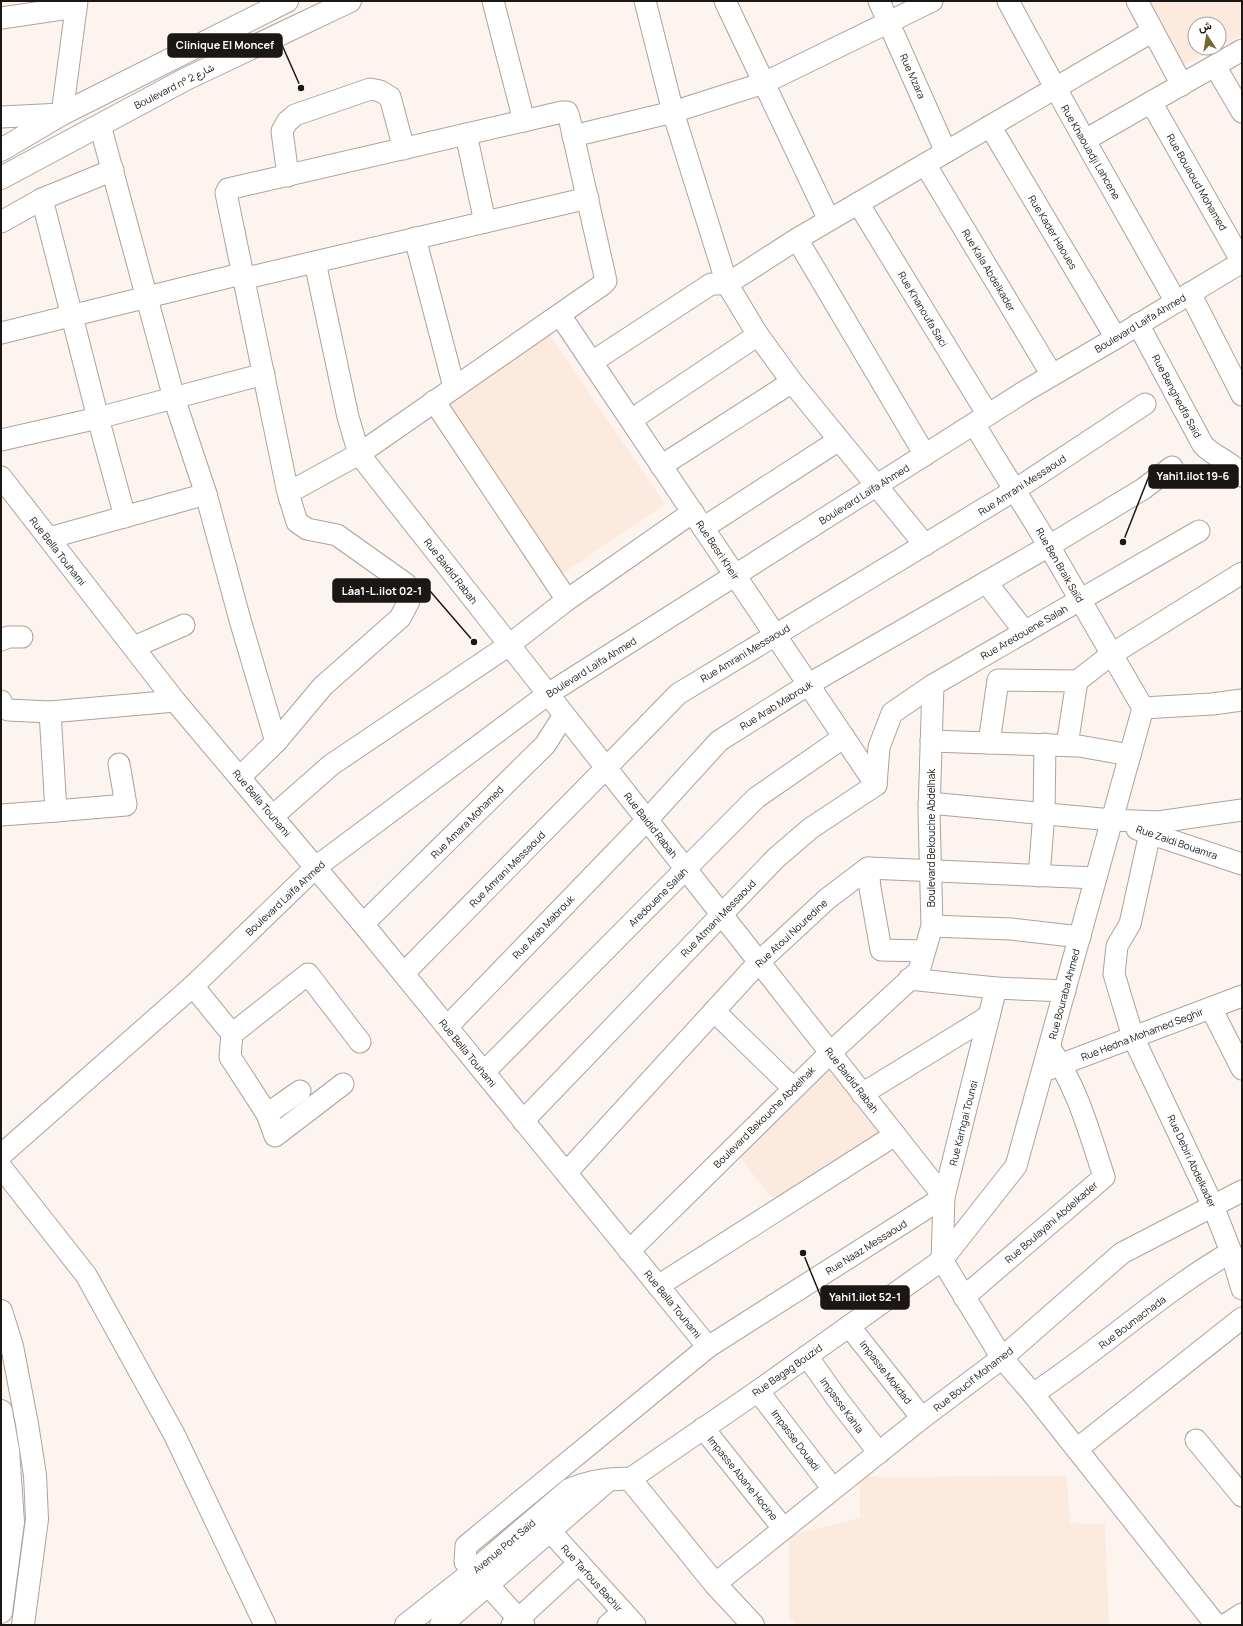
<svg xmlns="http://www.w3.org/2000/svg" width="1243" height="1626" viewBox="0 0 1243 1626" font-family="Manrope,Vazirmatn,sans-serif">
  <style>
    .built { fill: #fdeadf }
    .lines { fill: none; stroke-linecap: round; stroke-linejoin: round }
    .minor-casing { stroke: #ada29c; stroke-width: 23 }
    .major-casing { stroke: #ada29c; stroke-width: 24 }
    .minor { stroke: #fff; stroke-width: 21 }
    .major { stroke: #fff; stroke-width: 22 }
    .labels { text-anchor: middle; stroke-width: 3; stroke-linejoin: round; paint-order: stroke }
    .street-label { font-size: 10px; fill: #1b1715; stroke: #fff }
    .leader { fill: none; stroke: #1b1715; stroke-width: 1.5 }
    .callout-dot { fill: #1b1715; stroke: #fff; stroke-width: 1.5 }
    .callout { fill: #1b1715; stroke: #1b1715; stroke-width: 1.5 }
    .callout-label { font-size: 11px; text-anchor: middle; font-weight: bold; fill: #fff }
  </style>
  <rect width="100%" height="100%" fill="#fef4ef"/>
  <!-- built -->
  <g class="built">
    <path d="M1150,1H1240L1242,4V35L1219,47V24H1195V48H1217L1184,65Z"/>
    <path d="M548,332L665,504L561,575L443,403Z"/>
    <path d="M828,1065L881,1133L782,1200L769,1196L738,1154Z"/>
    <path d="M1067,1476L1070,1523L1105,1524L1109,1625H796L789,1617V1536L860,1518V1477Z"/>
  </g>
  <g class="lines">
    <defs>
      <g id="minor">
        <path d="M493,1L524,121"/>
        <path d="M645,1L673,112L727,284L758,335L792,382L925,545"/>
        <path d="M725,1L829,220"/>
        <path d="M879,1L946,152"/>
        <path d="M1008,1C1062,102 1120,202 1176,302"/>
        <path d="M1137,1L1182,85"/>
        <path d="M1,18L76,7"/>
        <path d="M1215,66L1242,112"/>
        <path d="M1151,102L1242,262"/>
        <path d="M1,117L62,114L77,1"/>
        <path d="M100,125L174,398L206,494L240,620L276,742"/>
        <path d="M990,126L1116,338"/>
        <path d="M466,134L485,222"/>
        <path d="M573,136L673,112L764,83L932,1"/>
        <path d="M1085,140L1242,50"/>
        <path d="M925,164L1052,375"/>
        <path d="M288,176L282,131L287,122L295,115L370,89L380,91L390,97L404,149"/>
        <path d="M42,199L98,418L125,517"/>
        <path d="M858,203L988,415"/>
        <path d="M1,222L42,199L113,170"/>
        <path d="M415,238L454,387"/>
        <path d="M797,239L925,455"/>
        <path d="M315,262L348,417L359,454L944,1197L708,1347"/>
        <path d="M242,279L588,198"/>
        <path d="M1190,293L1242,395"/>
        <path d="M560,315L876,785"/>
        <path d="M1138,324L1203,445C1214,457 1233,462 1242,476"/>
        <path d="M1,333L241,274"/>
        <path d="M592,362L711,284H727L797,239L1153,31"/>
        <path d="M434,401L567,600"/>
        <path d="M631,420L758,335"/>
        <path d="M974,424L1049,546L1143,708"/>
        <path d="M1,440L98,418L264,374"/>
        <path d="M661,466L792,382"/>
        <path d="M1,477L175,701L363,924L708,1347L466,1546L465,1562L488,1585L524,1625"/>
        <path d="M703,528L839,440"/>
        <path d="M49,538L206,494"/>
        <path d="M986,582L1025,632"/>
        <path d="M1,640L8,637H22"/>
        <path d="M134,647L184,625"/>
        <path d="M1077,681L1112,654L1242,573"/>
        <path d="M1,701L3,706L8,710L50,712L175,701"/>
        <path d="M1143,708L1212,704L1242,700"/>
        <path d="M50,712L56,811L126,805L119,764"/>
        <path d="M931,741L1079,746L1130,755"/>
        <path d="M989,743L998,680L1077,681L1067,745"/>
        <path d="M240,777L276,742L323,686L400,618L409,601L410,592L406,584L337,535L307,529L297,522L288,493L226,193L228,189L562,112H567L569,117L606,281L602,285L359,454L288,493"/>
        <path d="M929,803L1112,820L1158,822L1242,810"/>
        <path d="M1,815L56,811"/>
        <path d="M273,816L331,765L509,645L567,600L693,512"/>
        <path d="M1137,829L1242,864"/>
        <path d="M1150,833L1130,924L1117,946L1114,974L1133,1037L1213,1206L1231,1252L1242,1289"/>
        <path d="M868,868L870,888L881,950L924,951"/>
        <path d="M1039,876L1044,813L1045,744"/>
        <path d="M363,924L545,745L564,715"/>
        <path d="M932,926L1011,929L1080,937"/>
        <path d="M404,973L606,768L678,694L1015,490L1145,404"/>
        <path d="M909,979L996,988L1065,991"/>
        <path d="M193,986L232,1034L308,974L360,1042"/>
        <path d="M1211,1008L1242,1069"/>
        <path d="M714,1011L793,1088"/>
        <path d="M447,1027L647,820L719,741L809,684L1049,546L1143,489L1172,467"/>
        <path d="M232,1034L230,1057L267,1114L275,1136L343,1084"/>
        <path d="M1049,1069L1242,996"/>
        <path d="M484,1072L756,798L844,737"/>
        <path d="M862,1094L989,1016"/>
        <path d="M267,1114L300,1091"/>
        <path d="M523,1121L776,858L811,828L876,785L879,747L892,713L933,685L1199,531"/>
        <path d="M1,1155L193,986L316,867L548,694L1027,390L1116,338L1242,262"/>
        <path d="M1,1167L86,1275L174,1434L265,1625"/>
        <path d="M566,1173L759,962L827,899L868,868L1096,878"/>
        <path d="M629,1251L830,1053L919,971L932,926L929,812L933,685"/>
        <path d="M942,1260L1002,1358L1033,1394L1216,1625"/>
        <path d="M942,1260L944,1197L996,988"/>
        <path d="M658,1286L895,1135"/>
        <path d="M964,1297L1104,1177C1089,1131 1077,1086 1049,1047"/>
        <path d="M849,1326L922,1418"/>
        <path d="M807,1356L838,1400L879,1453"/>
        <path d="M758,1391L833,1489"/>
        <path d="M1033,1394C1101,1349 1162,1292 1231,1252"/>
        <path d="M703,1428L783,1528"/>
        <path d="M1196,1440L1242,1496"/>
        <path d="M1077,1449L1242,1318"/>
        <path d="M630,1479L758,1391L942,1260L1016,1166L1143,708"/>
        <path d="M550,1531L635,1625"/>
        <path d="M715,1584L922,1418L1002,1358L1122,1253L1242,1191"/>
        <path d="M512,1625L579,1563"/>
        <path d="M608,1625L623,1612"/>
        <path d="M1225,1625L1242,1614"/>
      </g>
      <g id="major">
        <path d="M1,150L62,114L287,1"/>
        <path d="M1,178L186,79L350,1"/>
        <path d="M1,1311L12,1346L27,1424L35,1475L37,1519L23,1625"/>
        <path d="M1,1411L8,1450L13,1522L1,1612"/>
        <path d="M406,1625L473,1572L569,1490C588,1482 609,1478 630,1479L715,1584L753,1625"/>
        <path d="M441,1625L607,1481"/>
      </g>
    </defs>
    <!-- minor casing -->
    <use href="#minor" class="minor-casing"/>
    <!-- major casing -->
    <use href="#major" class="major-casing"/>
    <!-- minor -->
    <use href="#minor" class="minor"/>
    <!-- major -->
    <use href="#major" class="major"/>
  </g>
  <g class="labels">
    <!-- street labels -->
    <g class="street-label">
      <text transform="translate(913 76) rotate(66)" y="4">Rue Mzara</text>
      <text transform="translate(174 86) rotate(-27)" y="4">Boulevard n° شارع 2</text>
      <text transform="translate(1091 152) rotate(60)" y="4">Rue Khaouadji Lahcene</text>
      <text transform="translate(1197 182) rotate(60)" y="4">Rue Bouaoud Mohamed</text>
      <text transform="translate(1053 232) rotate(59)" y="4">Rue Kader Haoues</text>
      <text transform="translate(989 270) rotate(59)" y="4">Rue Kala Abdelkader</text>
      <text transform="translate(923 309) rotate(59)" y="4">Rue Khanoufa Saci</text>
      <text transform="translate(1140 323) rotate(-31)" y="4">Boulevard Laïfa Ahmed</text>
      <text transform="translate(1177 396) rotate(62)" y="4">Rue Benghedfa Saïd</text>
      <text transform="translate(1022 485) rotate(-33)" y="4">Rue Amrani Messaoud</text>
      <text transform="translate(864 494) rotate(-32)" y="4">Boulevard Laïfa Ahmed</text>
      <text transform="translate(718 550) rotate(56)" y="4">Rue Besri Kheir</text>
      <text transform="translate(58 551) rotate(52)" y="4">Rue Bella Touhami</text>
      <text transform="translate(1060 565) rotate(60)" y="4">Rue Ben Braik Saïd</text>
      <text transform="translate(451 571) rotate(52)" y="4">Rue Baidid Rabah</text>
      <text transform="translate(1024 632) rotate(-30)" y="4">Rue Aredouene Salah</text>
      <text transform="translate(745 653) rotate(-31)" y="4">Rue Amrani Messaoud</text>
      <text transform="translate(591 667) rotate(-32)" y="4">Boulevard Laïfa Ahmed</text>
      <text transform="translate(776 705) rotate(-32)" y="4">Rue Arab Mabrouk</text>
      <text transform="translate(262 803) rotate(50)" y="4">Rue Bella Touhami</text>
      <text transform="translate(467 822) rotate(-45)" y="4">Rue Amara Mohamed</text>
      <text transform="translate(651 825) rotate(52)" y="4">Rue Baidid Rabah</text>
      <text transform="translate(931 838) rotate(-90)" y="4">Boulevard Bekouche Abdelhak</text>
      <text transform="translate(1177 842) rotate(19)" y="4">Rue Zaidi Bouamra</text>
      <text transform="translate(507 869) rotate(-45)" y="4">Rue Amrani Messaoud</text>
      <text transform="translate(658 897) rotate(-45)" y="4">Aredouene Salah</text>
      <text transform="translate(285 898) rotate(-43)" y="4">Boulevard Laïfa Ahmed</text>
      <text transform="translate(718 918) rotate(-46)" y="4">Rue Atmani Messaoud</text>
      <text transform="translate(543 927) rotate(-46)" y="4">Rue Arab Mabrouk</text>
      <text transform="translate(791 933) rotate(-43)" y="4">Rue Atoui Nouredine</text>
      <text transform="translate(1064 994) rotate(-75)" y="4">Rue Bouraba Ahmed</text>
      <text transform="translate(1142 1034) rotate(-21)" y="4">Rue Hedna Mohamed Seghir</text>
      <text transform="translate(468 1053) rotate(51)" y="4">Rue Bella Touhami</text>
      <text transform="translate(852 1080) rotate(52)" y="4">Rue Baidid Rabah</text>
      <text transform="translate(764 1117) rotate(-45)" y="4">Boulevard Bekouche Abdelhak</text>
      <text transform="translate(963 1123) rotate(-76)" y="4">Rue Karhgai Tounsi</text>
      <text transform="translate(1192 1161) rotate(65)" y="4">Rue Debiri Abdelkader</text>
      <text transform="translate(1051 1222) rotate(-41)" y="4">Rue Boulayahi Abdelkader</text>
      <text transform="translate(866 1247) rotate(-32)" y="4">Rue Naaz Messaoud</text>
      <text transform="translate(673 1304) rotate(51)" y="4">Rue Bella Touhami</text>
      <text transform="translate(1132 1322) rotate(-37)" y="4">Rue Boumachada</text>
      <text transform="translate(787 1370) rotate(-35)" y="4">Rue Bagag Bouzid</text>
      <text transform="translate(886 1372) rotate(52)" y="4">Impasse Mokdad</text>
      <text transform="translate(973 1379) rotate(-38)" y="4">Rue Boucif Mohamed</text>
      <text transform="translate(842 1405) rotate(54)" y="4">Impasse Kahla</text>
      <text transform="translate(796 1440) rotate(53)" y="4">Impasse Douadi</text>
      <text transform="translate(743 1478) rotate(51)" y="4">Impasse Abane Hocine</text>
      <text transform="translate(504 1546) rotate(-40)" y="4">Avenue Port Saïd</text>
      <text transform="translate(592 1578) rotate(48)" y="4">Rue Tarfous Bachir</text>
    </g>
  </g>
  <!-- callouts -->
  <path class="leader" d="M301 88L282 45M1123 542L1149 476M474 642L430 591M803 1253L821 1297"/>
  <g class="callout-dot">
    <circle cx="301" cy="88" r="4"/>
    <circle cx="1123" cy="542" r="4"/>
    <circle cx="474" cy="642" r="4"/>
    <circle cx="803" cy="1253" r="4"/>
  </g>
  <g class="callout">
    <rect x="168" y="34" width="114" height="23" rx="4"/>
    <rect x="1149" y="465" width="89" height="23" rx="4"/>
    <rect x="333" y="579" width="97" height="23" rx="4"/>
    <rect x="821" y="1286" width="88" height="23" rx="4"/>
  </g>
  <g class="callout-label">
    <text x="225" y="49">Clinique El Moncef</text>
    <text x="1193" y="480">Yahi1.ilot 19-6</text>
    <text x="382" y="595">Làa1-L.ilot 02-1</text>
    <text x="865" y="1301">Yahi1.ilot 52-1</text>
  </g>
  <!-- border -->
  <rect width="1243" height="1626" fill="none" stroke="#1b1715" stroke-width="4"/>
  <!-- north arrow -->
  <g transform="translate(1207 36) rotate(348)"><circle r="19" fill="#ffffff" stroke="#a4a2a1"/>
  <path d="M0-3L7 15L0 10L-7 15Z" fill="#736734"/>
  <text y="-6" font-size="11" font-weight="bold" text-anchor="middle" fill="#1b1715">ش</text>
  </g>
</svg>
